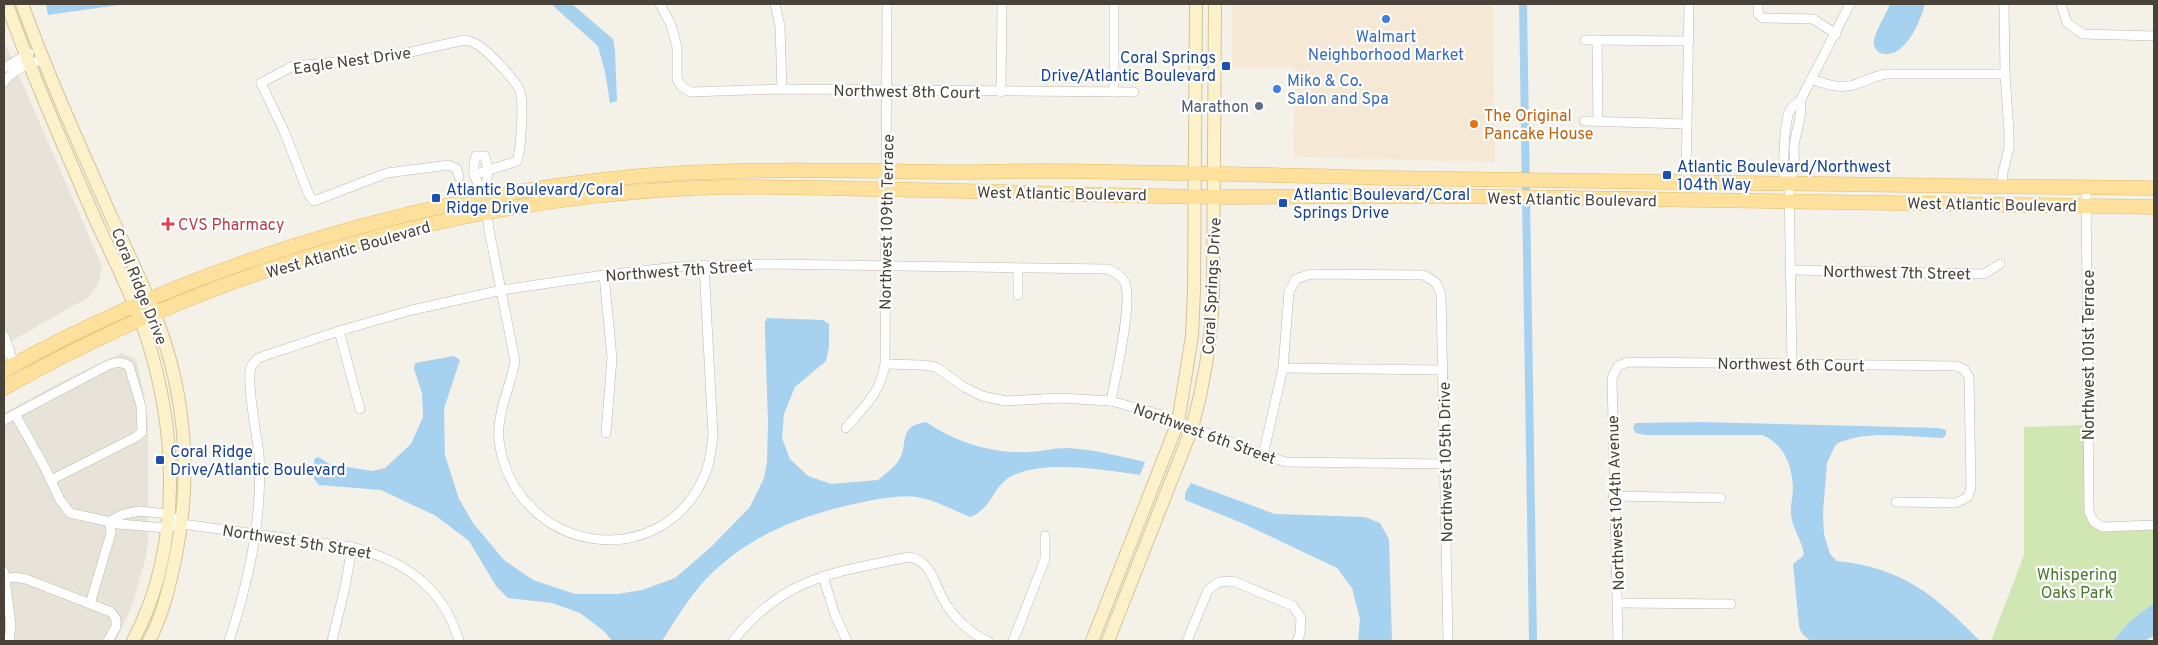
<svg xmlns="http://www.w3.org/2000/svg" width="2158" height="645" viewBox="0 0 2158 645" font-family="Overpass,sans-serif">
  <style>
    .residential { fill: #e8e3d8 }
    .commercial { fill: #f5e8d5 }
    .green { fill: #d0e7b3 }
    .water { fill: #a7d2ef }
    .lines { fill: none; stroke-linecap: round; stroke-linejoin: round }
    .canal { stroke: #a7d2ef; stroke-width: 8 }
    .street-casing { stroke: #c0b9ac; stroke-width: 10 }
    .secondary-casing { stroke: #d3c49a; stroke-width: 14 }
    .primary-casing { stroke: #e2bd6a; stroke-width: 15 }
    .street { stroke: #fff; stroke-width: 9 }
    .secondary { stroke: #fdf1ca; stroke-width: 12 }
    .primary { stroke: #fce09b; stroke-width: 14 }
    .shop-dot { fill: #3f7fe0; stroke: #fff; stroke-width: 2 }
    .transit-dot { fill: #1a4fb4; stroke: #fff; stroke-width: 2 }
    .service-dot { fill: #5c6f8a; stroke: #fff; stroke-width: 2 }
    .food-dot { fill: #e8710a; stroke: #fff; stroke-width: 2 }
    .health-dot { fill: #e0444e; stroke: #fff; stroke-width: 2 }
    .labels { text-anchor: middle; stroke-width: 4.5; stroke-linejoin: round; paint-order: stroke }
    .shop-label { font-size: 16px; fill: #366cbe; stroke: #fff }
    .transit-label { font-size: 16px; fill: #164399; stroke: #fff; text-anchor: start }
    .street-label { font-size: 16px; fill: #484238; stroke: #fff }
    .service-label { font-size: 16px; fill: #4e5e75; stroke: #fff; text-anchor: end }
    .food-label { font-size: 16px; fill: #c56008; stroke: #fff; text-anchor: start }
    .health-label { font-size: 16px; fill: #be3a42; stroke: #fff; text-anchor: start }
    .park-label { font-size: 16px; fill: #49792b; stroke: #fff }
  </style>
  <rect width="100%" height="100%" fill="#f4f1e9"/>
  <!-- residential -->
  <g class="residential">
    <path d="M4,41L102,266L98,285L89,297L4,345Z"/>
    <path d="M121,353L136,359L144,394L148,425V543L146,556L133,603L116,641H4V413L63,381Z"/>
  </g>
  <!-- commercial -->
  <path class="commercial" d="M1232,4H1493L1495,162L1294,157L1295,67H1232Z"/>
  <!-- green -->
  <path class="green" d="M2086,425L2093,526L2102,531L2154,530V603L2130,621L2113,641H1991L2024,555V427Z"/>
  <!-- water -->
  <g class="water">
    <path d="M46,4H126L48,15Z"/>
    <path d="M551,4H572L613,39L615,51L617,101L610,103L605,72L598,46Z"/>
    <path d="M1890,4H1925C1921,18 1913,38 1901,48C1892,57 1872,57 1874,40C1876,30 1886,14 1890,4Z"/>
    <path d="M767,318L823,320L829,324V347L826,361L795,387L784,414L782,438L790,459L808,476L831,484L878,480C885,474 894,468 899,460C909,444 897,426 926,422C957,443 993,454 1031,452C1043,451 1054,448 1066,448C1093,449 1119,456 1145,462L1140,475C1104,470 1038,458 1007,479C992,490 991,509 970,517C952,510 936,500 917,497C899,494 867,501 849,505C794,518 746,538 706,579C689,597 675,621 662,641H612L605,632L580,613L552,603L508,598L496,586L469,541L436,516L381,490L319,485L314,479V459L318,457L330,464L372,471L385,468L411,444L423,417L422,393L414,369L415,363L454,356L460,360L444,409L445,455L459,499L473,523L504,560L533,580L575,594H617L642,590L675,578L711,547L750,507L764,478L767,461L768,423L765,333V322Z"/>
    <path d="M1701,422L1939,428L1946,430V435L1942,438C1908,437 1868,429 1836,444L1827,463L1823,513L1824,534L1830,554L1837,561C1903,568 1935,595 1980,641H1811C1805,637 1801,634 1799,626L1793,564L1804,555C1802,540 1793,530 1791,515C1790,506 1793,497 1793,488C1792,465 1784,444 1762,435H1646L1636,433L1633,428L1635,423Z"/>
    <path d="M1191,483L1275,514L1365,517L1380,523L1389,539L1392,641H1358L1360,619L1352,588L1337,568L1242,523L1185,500V493Z"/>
    <path d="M2154,603V636L2144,641H2113L2130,621Z"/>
  </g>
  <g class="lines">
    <!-- canal -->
    <path class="canal" d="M1523,4L1533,641"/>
    <defs>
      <g id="street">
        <path d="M660,4L671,25L677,47V79L682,87L691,92L782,89L1134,92"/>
        <path d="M775,4L780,26L782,89"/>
        <path d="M1758,4V14L1763,18L1813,19L1836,34"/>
        <path d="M2061,4L2067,23L2083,34L2154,36"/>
        <path d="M1585,40L1689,41"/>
        <path d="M1597,40L1598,121"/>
        <path d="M4,68L29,53"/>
        <path d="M1811,79C1827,85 1843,90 1859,83C1869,79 1875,76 1886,74H2005"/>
        <path d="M4,82C13,69 29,64 43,59"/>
        <path d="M1001,92L1002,4"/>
        <path d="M1114,92V4"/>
        <path d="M1584,121L1687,124"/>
        <path d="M459,177L457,169L449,165L387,173L314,201L309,195L284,131L261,83L293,66L384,58L464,40C470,41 476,43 481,47C492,56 515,79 520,91C524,103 521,149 517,161L474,175"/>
        <path d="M1686,181L1689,4"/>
        <path d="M1789,183L1783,172L1785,133L1788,114L1793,106L1800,101L1850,4"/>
        <path d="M2002,186L2003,172L2009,148V132L2005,74L2004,4"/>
        <path d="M2086,187L2089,512L2094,522L2103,527L2154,525"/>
        <path d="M485,198L488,171L485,156H476L474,163V175L485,198L489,230L515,361C510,390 494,417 500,447C519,551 657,576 703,479C710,465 711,450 713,435L704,265"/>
        <path d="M1018,268V295"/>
        <path d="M1792,270L1984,274L2000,264"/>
        <path d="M604,275L612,358L606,433"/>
        <path d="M339,331L360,409"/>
        <path d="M4,336L10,351"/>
        <path d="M4,347L16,363"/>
        <path d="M1792,363L1789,183C1797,167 1794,165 1794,148C1795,130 1803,119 1800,101"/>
        <path d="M885,364L922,365L936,367L964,387L982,396L1006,401L1059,398L1111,401L1158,414L1263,455L1286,462L1445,464"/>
        <path d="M1283,368L1443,370"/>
        <path d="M15,414L44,466L60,500L70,513L119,524L166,528L182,524L352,547C405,561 443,587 459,641"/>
        <path d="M4,420L108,365C117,362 121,361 129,366L141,406L142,432L136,437L51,480"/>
        <path d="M846,428C865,405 880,394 885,364L887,4"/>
        <path d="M1263,455L1283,368L1289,292L1296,279L1311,274L1424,275L1436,283L1441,294L1448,641"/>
        <path d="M1613,496L1721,498"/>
        <path d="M110,521L124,514L140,511L168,514L182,524"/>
        <path d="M4,572L11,624L9,641"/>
        <path d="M823,576L835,615L847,641"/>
        <path d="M6,579L14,577L26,579L111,612L116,619V627L108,641"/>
        <path d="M1618,603L1731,604"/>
        <path d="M90,604L111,533L110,521"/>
        <path d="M229,641C249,581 263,518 259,454C257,436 246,382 251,367C252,364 256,361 258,358L339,331L412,310L502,290L604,275L677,267L767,264L1108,269C1115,272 1122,276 1125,283C1133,302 1115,379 1111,401"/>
        <path d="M332,641L345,587L352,547"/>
        <path d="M733,641C783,577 835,572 909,557C931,561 933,581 943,599C952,616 970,634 988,641"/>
        <path d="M1013,641L1045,559V536"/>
        <path d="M1187,641L1208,590L1219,582L1233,581L1293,606L1301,618L1300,634L1297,641"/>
        <path d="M1618,641L1612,378L1618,366L1628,362L1956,366L1964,369L1969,377L1971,487L1968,497L1956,503L1896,502"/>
      </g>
      <g id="secondary">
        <path d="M7,4C33,78 65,149 96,221C113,258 133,296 146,335C178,433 182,548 133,641"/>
        <path d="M22,4C48,76 80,146 111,216C128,253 146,290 160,328C186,401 191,479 176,555C170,584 163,615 149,641"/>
        <path d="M1092,641L1178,422L1192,336L1194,290L1196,4"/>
        <path d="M1108,641L1192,428C1204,385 1211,343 1213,298L1215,4"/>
      </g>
      <g id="primary">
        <path d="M4,370C198,263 419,196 640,176C745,167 852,171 958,172C987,172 1017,171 1046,171C1159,172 1273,175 1386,178C1642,183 1898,185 2154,188"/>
        <path d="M4,388C211,270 456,199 694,188C752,185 811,188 870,189C990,191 1111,196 1232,197C1301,197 1371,196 1441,196C1678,200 1916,202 2154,207"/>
      </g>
    </defs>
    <!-- street casing -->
    <use href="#street" class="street-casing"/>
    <!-- secondary casing -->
    <use href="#secondary" class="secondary-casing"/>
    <!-- primary casing -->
    <use href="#primary" class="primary-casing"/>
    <!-- street -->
    <use href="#street" class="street"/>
    <!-- secondary -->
    <use href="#secondary" class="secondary"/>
    <!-- primary -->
    <use href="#primary" class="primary"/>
  </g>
  <!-- markers -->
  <g class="shop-dot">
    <circle cx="1386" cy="19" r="5"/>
    <circle cx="1277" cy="89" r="5"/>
  </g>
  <g class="transit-dot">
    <rect x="1221" y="61" width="10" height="10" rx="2.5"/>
    <rect x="1662" y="170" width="10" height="10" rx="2.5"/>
    <rect x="431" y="193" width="10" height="10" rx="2.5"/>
    <rect x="1278" y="198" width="10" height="10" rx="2.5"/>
    <rect x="155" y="455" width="10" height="10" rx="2.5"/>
  </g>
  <circle class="service-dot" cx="1259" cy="106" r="5"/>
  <circle class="food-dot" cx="1474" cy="124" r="5"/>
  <path class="health-dot" d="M165.5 216.5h5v5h5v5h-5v5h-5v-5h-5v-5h5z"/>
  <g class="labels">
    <!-- shop labels -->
    <g class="shop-label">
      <text x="1386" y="42">Walmart<tspan x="1386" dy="18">Neighborhood Market</tspan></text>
      <text x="1287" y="86" text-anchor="start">Miko &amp; Co.<tspan x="1287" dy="18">Salon and Spa</tspan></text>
    </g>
    <!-- transit labels -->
    <g class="transit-label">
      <text x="1216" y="63" text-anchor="end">Coral Springs<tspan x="1216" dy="18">Drive/Atlantic Boulevard</tspan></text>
      <text x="1677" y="172">Atlantic Boulevard/Northwest<tspan x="1677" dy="18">104th Way</tspan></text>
      <text x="446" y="195">Atlantic Boulevard/Coral<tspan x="446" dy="18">Ridge Drive</tspan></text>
      <text x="1293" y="200">Atlantic Boulevard/Coral<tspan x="1293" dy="18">Springs Drive</tspan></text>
      <text x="170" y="457">Coral Ridge<tspan x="170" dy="18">Drive/Atlantic Boulevard</tspan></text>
    </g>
    <!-- street labels -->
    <g class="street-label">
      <text transform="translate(352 60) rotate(-8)" y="6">Eagle Nest Drive</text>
      <text transform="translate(907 91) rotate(1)" y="6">Northwest 8th Court</text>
      <text transform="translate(1062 193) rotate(1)" y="6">West Atlantic Boulevard</text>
      <text transform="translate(1572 199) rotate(1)" y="6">West Atlantic Boulevard</text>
      <text transform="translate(1992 204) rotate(1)" y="6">West Atlantic Boulevard</text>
      <text transform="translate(886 222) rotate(-89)" y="6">Northwest 109th Terrace</text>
      <text transform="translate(348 249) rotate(-16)" y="6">West Atlantic Boulevard</text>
      <text transform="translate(679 270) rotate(-4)" y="6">Northwest 7th Street</text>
      <text transform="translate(1897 272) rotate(1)" y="6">Northwest 7th Street</text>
      <text transform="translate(140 286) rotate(68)" y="6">Coral Ridge Drive</text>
      <text transform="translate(1211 286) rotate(-87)" y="6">Coral Springs Drive</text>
      <text transform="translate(2088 355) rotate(-90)" y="6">Northwest 101st Terrace</text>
      <text transform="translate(1791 364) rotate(1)" y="6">Northwest 6th Court</text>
      <text transform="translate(1205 433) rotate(20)" y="6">Northwest 6th Street</text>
      <text transform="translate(1445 462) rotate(-91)" y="6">Northwest 105th Drive</text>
      <text transform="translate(1615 503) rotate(-92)" y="6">Northwest 104th Avenue</text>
      <text transform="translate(297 541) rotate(9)" y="6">Northwest 5th Street</text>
    </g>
    <!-- service labels -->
    <g class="service-label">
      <text x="1249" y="112">Marathon</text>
    </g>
    <!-- food labels -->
    <g class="food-label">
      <text x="1484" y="121">The Original<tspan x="1484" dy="18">Pancake House</tspan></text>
    </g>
    <!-- health labels -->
    <g class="health-label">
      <text x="178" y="230">CVS Pharmacy</text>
    </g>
    <!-- park labels -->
    <g class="park-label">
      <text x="2077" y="580">Whispering<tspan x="2077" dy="18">Oaks Park</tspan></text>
    </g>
  </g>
  <!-- border -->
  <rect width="2158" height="645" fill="none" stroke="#484238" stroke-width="10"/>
</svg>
